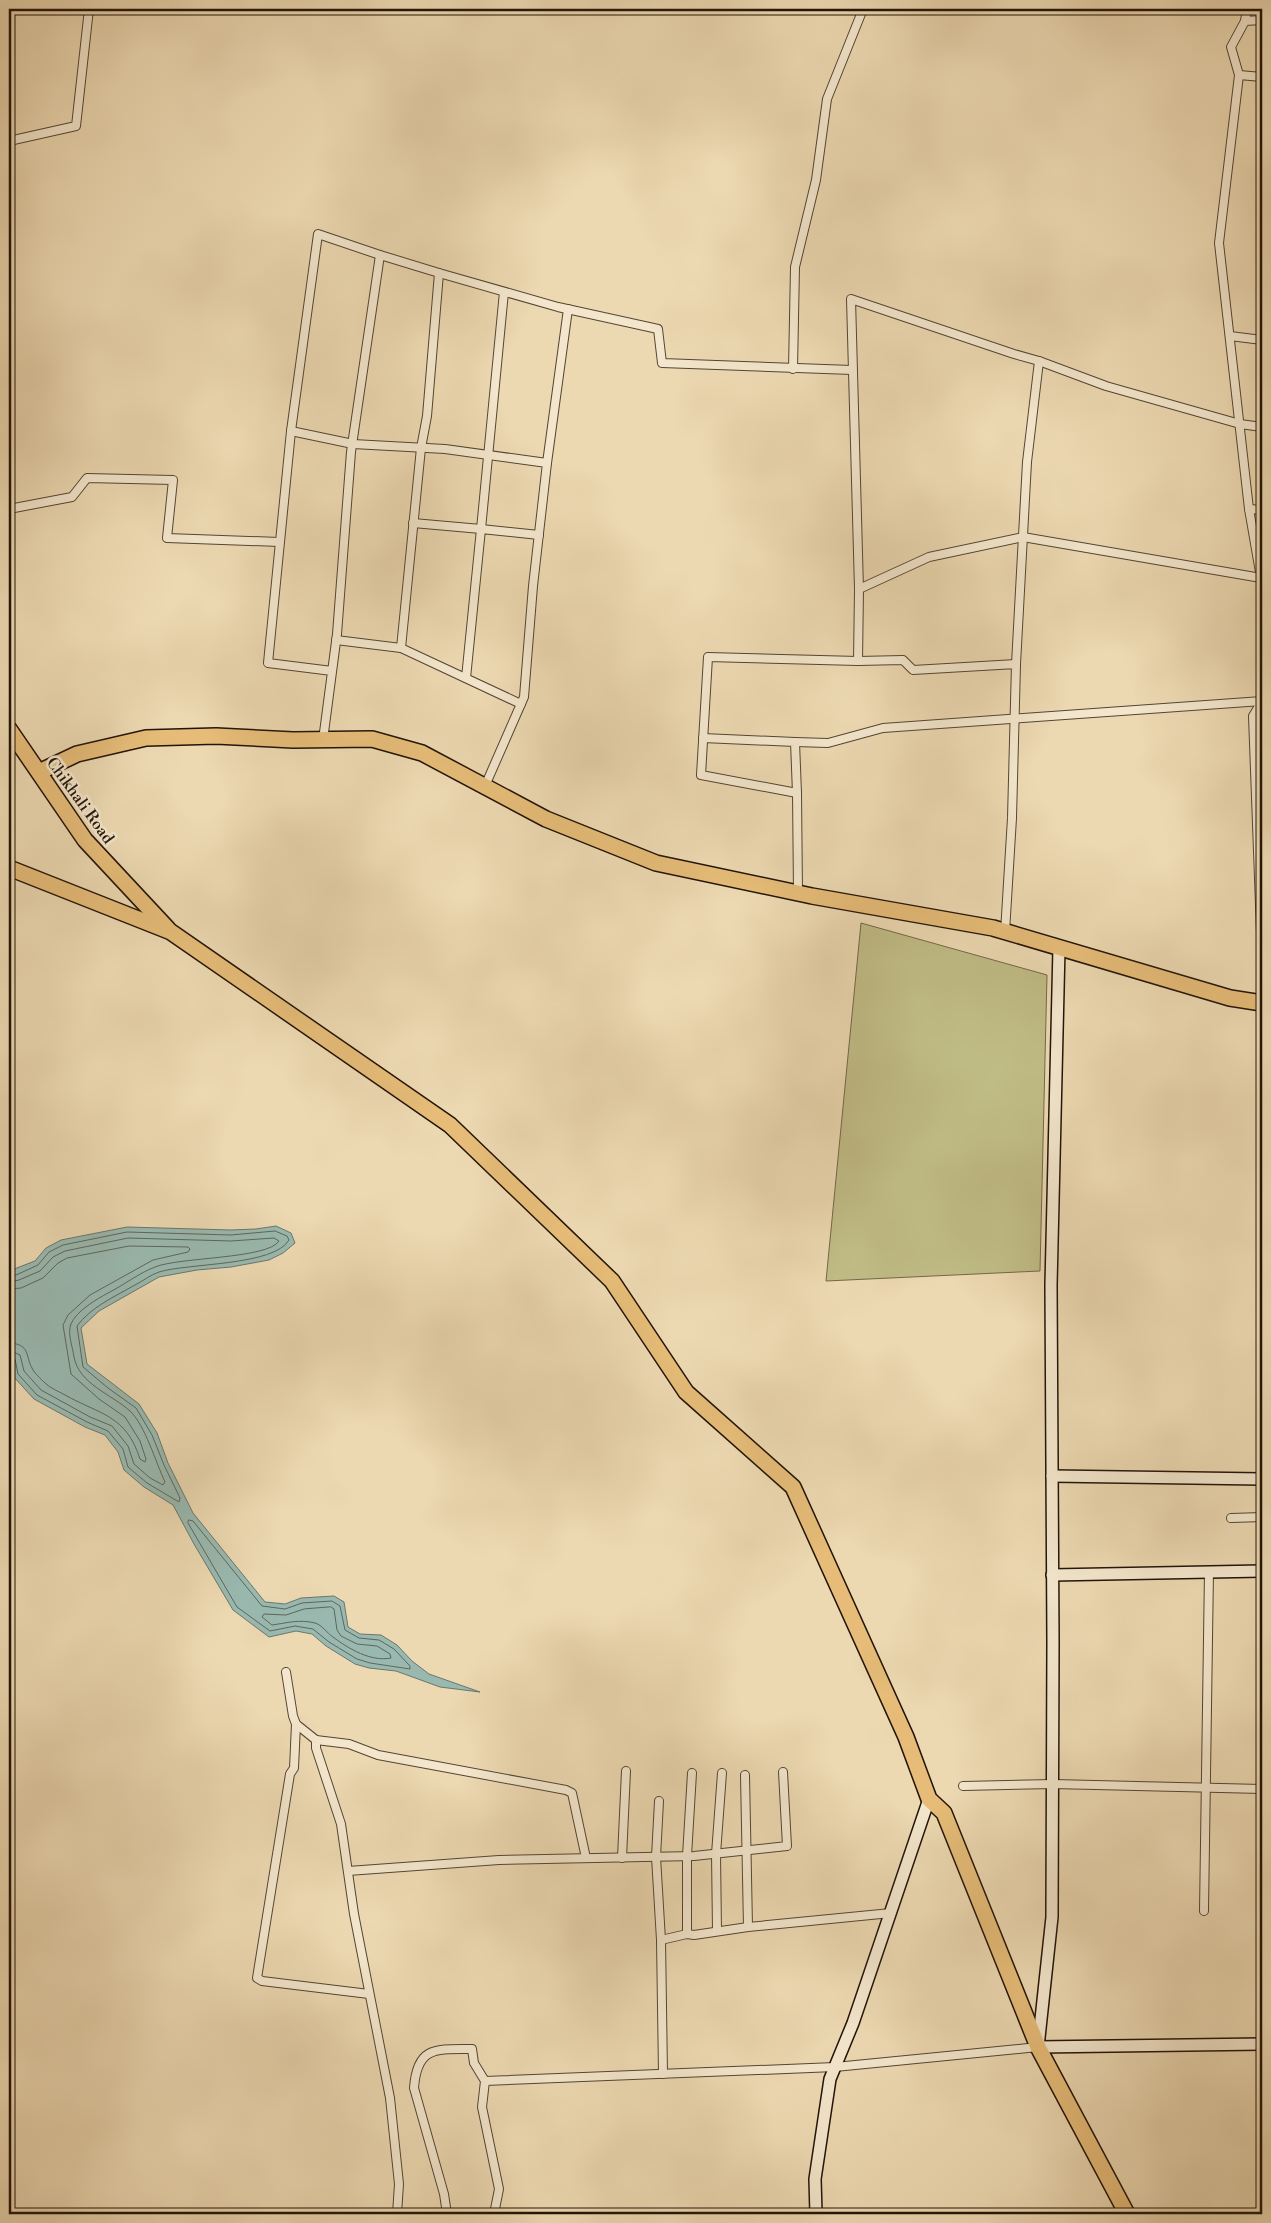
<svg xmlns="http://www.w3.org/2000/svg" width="1271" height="2223" viewBox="0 0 1271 2223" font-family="'Libre Bodoni',serif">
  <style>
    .green { fill: #c0bc86; stroke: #716848 }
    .water { fill: #99b9b0; stroke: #69776d }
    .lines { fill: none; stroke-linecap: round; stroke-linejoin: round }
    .shore { stroke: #5e665c; stroke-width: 1 }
    .street-casing { stroke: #544533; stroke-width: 10 }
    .secondary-casing { stroke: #221409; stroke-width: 14 }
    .highway-casing { stroke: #221409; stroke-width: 18 }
    .street { stroke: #f3e6cc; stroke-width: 8 }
    .secondary { stroke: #f3e6cc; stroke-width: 11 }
    .highway { stroke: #e6bc78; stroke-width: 15 }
    .labels { text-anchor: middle; stroke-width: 5; stroke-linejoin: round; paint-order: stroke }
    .street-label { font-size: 16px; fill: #221409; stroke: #f3e6cc }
  </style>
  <rect width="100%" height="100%" fill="#ecd8b1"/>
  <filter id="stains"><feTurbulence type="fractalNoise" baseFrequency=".004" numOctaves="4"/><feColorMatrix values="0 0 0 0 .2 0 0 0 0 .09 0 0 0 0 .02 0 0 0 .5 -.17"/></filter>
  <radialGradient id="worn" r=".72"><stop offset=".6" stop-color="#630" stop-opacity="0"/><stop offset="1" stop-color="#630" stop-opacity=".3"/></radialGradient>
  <!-- green -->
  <path class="green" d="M861,923L1047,975L1040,1271L826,1281Z"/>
  <!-- water -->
  <path class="water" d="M276,1226L291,1233L295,1243L283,1253L269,1260L231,1267L197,1270L159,1277L99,1311L81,1328L87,1364L139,1404L157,1433L168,1463L193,1513L265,1602L285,1604L301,1598L334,1596L344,1602L348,1627L360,1634L381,1635L397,1645L412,1661L429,1674L480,1692L440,1687L396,1671L369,1668L355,1664L326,1646L312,1634L296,1631L269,1637L233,1610L194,1544L173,1505L144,1487L124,1470L118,1452L105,1435L85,1427L34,1399L13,1376L12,1362L9,1361V1271L35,1261L46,1248L61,1240L127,1227L231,1230L256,1229Z"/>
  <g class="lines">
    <!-- shore -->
    <g class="shore">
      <path d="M9,1275H16L38,1265L49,1252L63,1245L127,1232L231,1235L275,1231L287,1236L289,1240C274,1266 188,1263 159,1272C150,1275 143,1281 135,1285C114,1297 91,1307 77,1326L83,1367L108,1388L136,1408L152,1435L164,1465L180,1498L179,1502L147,1483L128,1467L123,1449L108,1431L87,1422L37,1395L18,1374L15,1359L9,1357"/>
      <path d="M9,1282L19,1280L40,1271L53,1257L65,1251L128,1238L231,1241L274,1238L279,1241C268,1259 179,1257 155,1267C139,1273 124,1285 108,1293C97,1299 76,1311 71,1324C67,1333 73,1348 74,1357C79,1384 111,1394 130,1411C145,1425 156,1463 165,1482L163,1485L150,1478L134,1464L128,1446L112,1426L90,1417L41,1390L24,1371L20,1355L9,1350"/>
      <path d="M9,1289L21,1288L43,1278L58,1263L67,1258L129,1246L188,1247L190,1249L188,1252L153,1260L90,1295L68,1315L63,1325L71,1374L99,1399L125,1417L140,1441L146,1459L145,1462L140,1459C126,1415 101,1415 65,1395C58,1391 50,1388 45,1383C41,1379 34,1373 32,1368C25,1356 31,1344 9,1343"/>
      <path d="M189,1520L193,1521L262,1606L285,1609L302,1603L332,1601L340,1606L345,1630L359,1638L379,1640L394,1649L410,1666V1669L370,1663L357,1659L329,1642L313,1629L295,1626L270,1631L237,1607L188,1523Z"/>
      <path d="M331,1607L334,1609L337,1630L341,1636L357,1644L377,1646L390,1654L391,1658C371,1662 349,1649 333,1637C327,1633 322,1625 315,1623C299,1619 287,1623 272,1625L262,1617L264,1614L286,1615L304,1609Z"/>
    </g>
    <defs>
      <g id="street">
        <path d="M1262,20L1245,21L1231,47L1239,75L1219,243L1249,509L1261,578L1262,614"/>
        <path d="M1245,21L1247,9"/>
        <path d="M1239,75L1262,77"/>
        <path d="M9,141L76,126L89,9"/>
        <path d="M380,255L439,273L427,416L421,448L401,648"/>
        <path d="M439,273L558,307L658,329L662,363L852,370"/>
        <path d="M1230,336L1262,340"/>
        <path d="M793,369L795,267L816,180L827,99L863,9"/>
        <path d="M291,431L353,444L445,449L547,463L533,586L524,697L485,786"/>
        <path d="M547,463L568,309"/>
        <path d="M9,509L72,497L87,478L173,480L167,538L279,542"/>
        <path d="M1249,509L1262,510"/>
        <path d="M413,523L481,529L504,292"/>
        <path d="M859,589L929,557L1023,537L1261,578"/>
        <path d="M336,640L401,648L521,704"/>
        <path d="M1016,664L1027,462L1039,361"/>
        <path d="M466,678L481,529L539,535"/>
        <path d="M1262,678V701L1253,716L1262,959"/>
        <path d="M703,738L795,742L797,793"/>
        <path d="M323,740L337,634L351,452L380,255L318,234L291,431L268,663L332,671"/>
        <path d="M795,742L828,743L883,728L1262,701"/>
        <path d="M798,893L797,793L701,775L708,657L858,661"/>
        <path d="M1005,932L1012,818L1016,664L913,670L903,660L858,661L859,589L851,299L1014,354L1039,361L1106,386L1240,424L1262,427"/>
        <path d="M1231,1518L1262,1517"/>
        <path d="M286,1672L293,1716L296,1724L316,1740L349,1744L378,1755L566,1790L572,1793L586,1858"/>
        <path d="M296,1724L294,1768L290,1774L257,1978L262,1981L369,1994"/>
        <path d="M316,1740V1748L341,1824L354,1914L390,2098L399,2184L397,2214"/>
        <path d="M745,1775L748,1927"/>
        <path d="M963,1786L1053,1784L1262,1789"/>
        <path d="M659,1801L656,1857L661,1940L663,2074"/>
        <path d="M622,1858L626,1771"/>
        <path d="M348,1871L499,1860L694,1856L787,1846L783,1772"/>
        <path d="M1204,1911L1209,1571"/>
        <path d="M717,1931L716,1854L722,1773"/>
        <path d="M687,1934V1856L692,1773"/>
        <path d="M661,1940L687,1934L694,1935L748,1927L891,1913"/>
        <path d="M485,2081L835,2067L1038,2047"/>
        <path d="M447,2214L444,2194L414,2088C417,2046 436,2049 472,2049L474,2063L485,2081L482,2107L499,2189L494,2214"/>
      </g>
      <g id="secondary">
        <path d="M1059,948L1051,1285L1053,1642L1052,1917L1038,2047L1262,2044"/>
        <path d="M1052,1476L1262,1479"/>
        <path d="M1052,1575L1262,1571"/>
        <path d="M816,2214L815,2179L830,2079L853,2023L929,1799"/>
      </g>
      <g id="highway">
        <path d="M9,729L85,840L168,929"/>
        <path d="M39,772L77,754L146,738L216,736L293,740L372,739L422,753L546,819L656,863L812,896L993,928L1230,998L1262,1003"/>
        <path d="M9,868L171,932L450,1125L612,1281L686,1392L793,1487L906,1737L929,1799L944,1813L1038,2047L1127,2214"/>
      </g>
    </defs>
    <!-- street casing -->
    <use href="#street" class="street-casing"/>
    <!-- secondary casing -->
    <use href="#secondary" class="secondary-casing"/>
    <!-- highway casing -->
    <use href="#highway" class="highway-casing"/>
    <!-- street -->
    <use href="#street" class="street"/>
    <!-- secondary -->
    <use href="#secondary" class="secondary"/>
    <!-- highway -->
    <use href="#highway" class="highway"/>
  </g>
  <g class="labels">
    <!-- street labels -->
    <g class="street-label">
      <text transform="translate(81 800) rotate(54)" y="6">Chikhali Road</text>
    </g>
  </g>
  <!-- margin -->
  <rect width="1271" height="2223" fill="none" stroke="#ecd8b1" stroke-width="30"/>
  <rect x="10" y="10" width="1251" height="2203" fill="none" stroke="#221409" stroke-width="2.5"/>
  <rect x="15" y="15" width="1241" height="2193" fill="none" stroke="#221409"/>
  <rect width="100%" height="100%" filter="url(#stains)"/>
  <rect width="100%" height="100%" fill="url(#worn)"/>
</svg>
